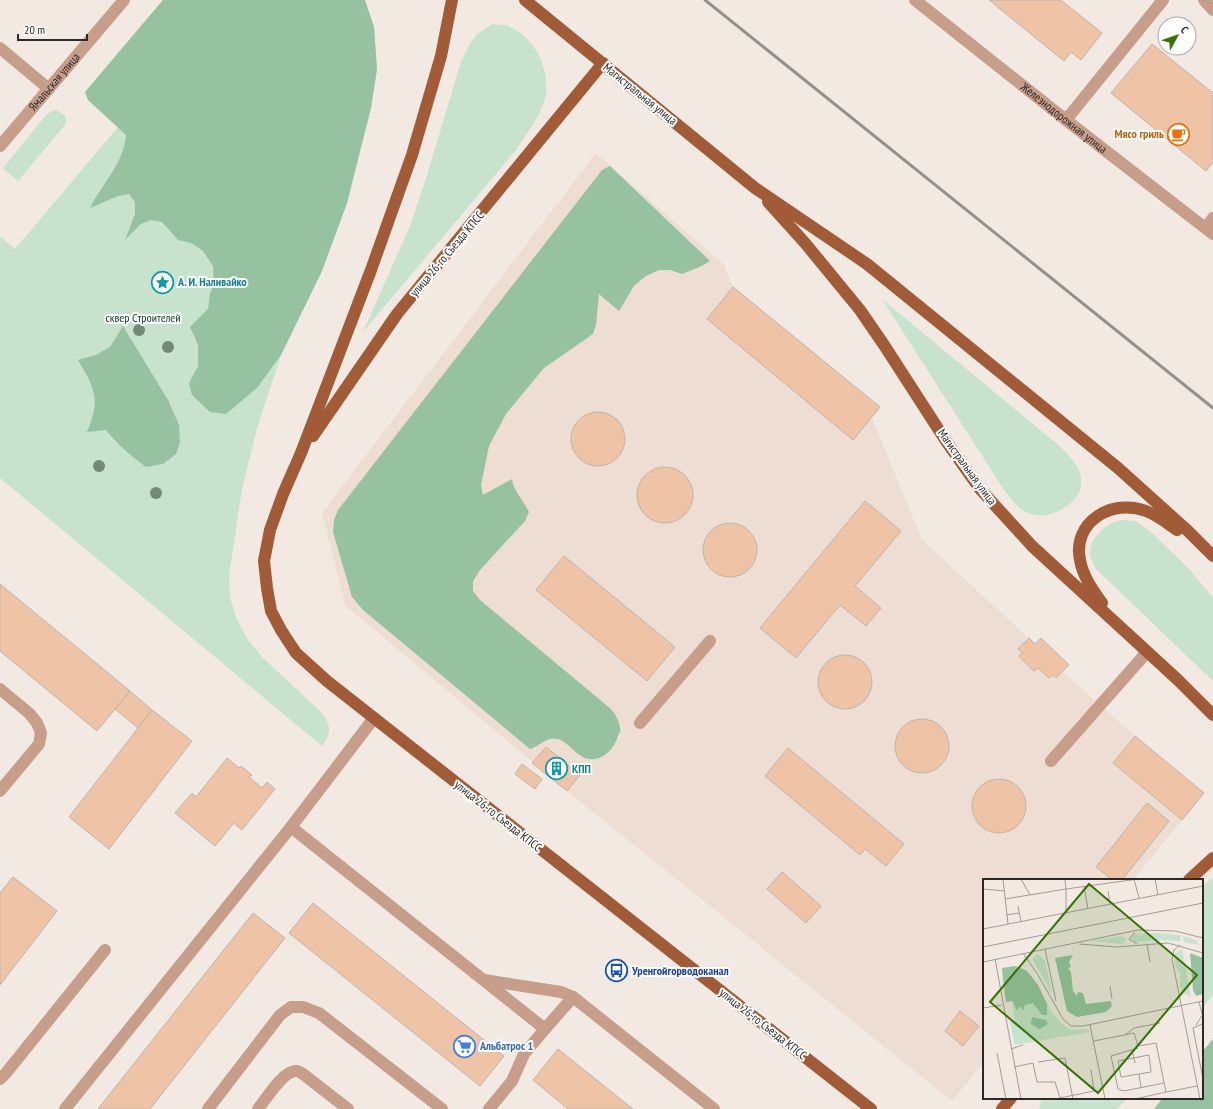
<svg xmlns="http://www.w3.org/2000/svg" width="1213" height="1109" viewBox="0 0 1213 1109" font-family="'PT Sans Narrow',sans-serif">
  <style>
    .built { fill: #edddd2 }
    .green { fill: #c7e2cd }
    .forest { fill: #97c2a2 }
    .building { fill: #efc4a6; stroke: #bcb4ae }
    .lines { fill: none; stroke-linecap: round; stroke-linejoin: round }
    .minor { stroke: #c69e8a; stroke-width: 12 }
    .major { stroke: #a15b37; stroke-width: 12 }
    .rail { stroke: #96908b; stroke-width: 3 }
    .tree { fill: #728a77 }
    .labels { text-anchor: middle; stroke-width: 4; stroke-linejoin: round; paint-order: stroke }
    .street-label { font-size: 12px; fill: #2c2926; stroke: #fff }
    .food-label { font-size: 12px; font-weight: bold; fill: #c56008; stroke: #fff; text-anchor: end }
    .culture-label { font-size: 12px; font-weight: bold; fill: #0d838f; stroke: #fff; text-anchor: start }
    .park-label { font-size: 12px; fill: #0a3d1f; stroke: #fff }
    .transit-label { font-size: 12px; font-weight: bold; fill: #164399; stroke: #fff; text-anchor: start }
    .shop-label { font-size: 12px; font-weight: bold; fill: #366cbe; stroke: #fff; text-anchor: start }
    .inset-road { fill: none; stroke: #a39c97; stroke-width: 1 }
    .view { fill: #377204; fill-opacity: 0.15; stroke: #377204; stroke-width: 2 }
    .inset-edge { fill: none; stroke: #2c2926; stroke-width: 2 }
  </style>
  <rect width="100%" height="100%" fill="#f2e9e3"/>
  <!-- built -->
  <path class="built" d="M596,153L724,265L733,287L880,407L872,418L922,540L1035,644L1041,638L1069,665L1063,672L1135,736L1204,793L1133,880H984V1062L952,1101L567,791L345,605L322,513Z"/>
  <!-- green -->
  <g class="green">
    <path d="M163,0H365L374,27L377,69L371,108L347,203L322,271L281,355L257,428L242,489L229,576L230,597L237,620L248,640L262,657L321,712C331,725 332,732 322,746L0,478V236L15,249L118,127L88,100L85,92Z"/>
    <path d="M492,24C497,25 505,24 510,27C534,37 549,67 546,93C543,113 527,133 516,150L363,332L410,226L425,182L460,65L468,47L476,35Z"/>
    <path d="M56,110L65,115L66,121L65,125L18,181L3,168L47,114L53,111Z"/>
    <path d="M882,299L1057,444C1064,451 1075,460 1079,470C1081,475 1082,485 1080,491C1072,508 1046,521 1028,513C1018,509 1011,498 1004,490Z"/>
    <path d="M1122,520L1135,521L1151,532L1189,569L1213,598V681L1095,568C1094,564 1091,560 1090,556C1088,538 1106,523 1122,520Z"/>
    <path d="M1213,878V995L1202,1008V888L1208,881Z"/>
    <path d="M1042,1098H1127L1117,1109H1039Z"/>
  </g>
  <!-- forest -->
  <g class="forest">
    <path d="M163,0H365L374,27L377,69L371,108L347,203L322,271L281,355L257,388L226,414L210,412L192,395L189,383L198,366V345L190,327L208,309L210,294L214,283L213,266L203,251L191,243L178,240L162,222L151,220L141,224L125,240L135,214V202L129,194L118,196L90,208C102,184 124,163 126,135L88,100L85,92Z"/>
    <path d="M610,166L710,261L702,266L682,274L670,270H659L646,276L634,286L619,311L599,294L596,325L593,334L544,368L506,414L489,446L481,485L483,495L512,479C514,492 523,500 529,512L525,521L480,570L473,581V591L480,600L611,709C615,714 619,720 620,728C621,731 619,734 618,736C614,749 603,761 589,759C576,757 570,743 558,739C547,736 540,746 530,749L363,610L352,597L333,532L334,520L338,510L602,170Z"/>
    <path d="M123,326L168,400L179,425L180,442L176,454L163,464L146,467C131,456 118,445 106,430L87,432C101,399 95,389 78,360L96,355L110,347Z"/>
    <path d="M1213,1039V1109H1154L1163,1098H1202V1052Z"/>
  </g>
  <!-- building -->
  <g class="building">
    <path d="M989,0H1061L1102,33L1081,60L1071,52L1064,61Z"/>
    <path d="M1152,44L1213,93V162L1206,171L1111,93Z"/>
    <path d="M733,287L880,407L853,440L707,319Z"/>
    <circle cx="598" cy="439" r="27"/>
    <circle cx="665" cy="495" r="28"/>
    <path d="M865,501L901,531L855,586L881,608L866,626L840,605L796,658L760,628Z"/>
    <circle cx="730" cy="550" r="27"/>
    <path d="M564,556L675,647L647,681L536,590Z"/>
    <path d="M0,584L130,691L97,731L0,651Z"/>
    <path d="M1029,638L1035,644L1041,638L1069,665L1056,678L1053,675L1049,678L1038,668L1034,671L1019,656L1022,653L1018,649Z"/>
    <circle cx="845" cy="682" r="27"/>
    <path d="M130,691L152,710L138,728L115,709Z"/>
    <path d="M152,710L192,741L109,849L69,817Z"/>
    <circle cx="922" cy="746" r="27"/>
    <path d="M1135,736L1204,793L1182,820L1113,763Z"/>
    <path d="M546,747L580,775L567,791L532,763Z"/>
    <path d="M788,748L904,844L886,866L865,849L860,855L765,776Z"/>
    <path d="M227,758L239,768L241,766L252,775L249,777L262,788L267,782L275,789L242,830L234,823L215,846L175,813L192,793L196,797Z"/>
    <path d="M522,764L542,779L535,789L515,774Z"/>
    <circle cx="999" cy="806" r="27"/>
    <path d="M1147,803L1169,821L1122,880H1113L1096,867Z"/>
    <path d="M782,872L821,906L806,923L767,889Z"/>
    <path d="M13,877L57,911L0,985V893Z"/>
    <path d="M313,903L504,1056L480,1086L289,933Z"/>
    <path d="M253,913L285,938L150,1109H98Z"/>
    <path d="M960,1011L979,1026L963,1046L945,1031Z"/>
    <path d="M558,1049L633,1109H568L533,1080Z"/>
  </g>
  <g class="lines">
    <!-- minor -->
    <g class="minor">
      <path id="s1" d="M915,0L1066,120L1213,234"/>
      <path d="M1204,0L1213,10"/>
      <path d="M0,48L49,89"/>
      <path d="M1066,120L1163,0"/>
      <path id="s2" d="M0,146L124,0"/>
      <path d="M1206,228L1213,218"/>
      <path d="M0,689L30,714L37,723L41,733L39,744L0,791"/>
      <path d="M640,723L710,641"/>
      <path d="M1051,761L1147,652"/>
      <path d="M291,827L545,1029L524,1054L512,1081L489,1109"/>
      <path d="M484,980L561,992L573,997L714,1109"/>
      <path d="M545,1029L573,997"/>
      <path d="M0,1079L6,1073L105,950"/>
      <path d="M65,1109L291,827L374,718"/>
      <path d="M208,1109L280,1015L291,1007H303L319,1013L442,1109"/>
      <path d="M258,1109C266,1099 284,1069 297,1071C299,1071 301,1073 303,1074L348,1109"/>
    </g>
    <!-- major -->
    <g class="major">
      <path d="M452,0L441,56L412,155L371,270L301,453L283,494L270,530L264,561L267,588L271,611L281,630L296,653L327,681L871,1109"/>
      <path d="M525,0L755,188L867,264L1118,468L1188,531L1213,556"/>
      <path d="M768,202L805,243L860,310L884,345L946,441L980,489L1032,546L1178,680L1213,715"/>
      <path d="M313,436L397,314L603,63"/>
      <path d="M1102,603C1093,590 1083,577 1080,560C1072,522 1112,498 1146,511C1157,515 1167,523 1177,530"/>
      <path d="M1189,880L1213,858"/>
      <path d="M1002,1109L1011,1098"/>
    </g>
    <!-- rail -->
    <path class="rail" d="M705,0L1213,408"/>
  </g>
  <!-- trees -->
  <g class="tree">
    <circle cx="139" cy="330" r="6"/>
    <circle cx="168" cy="347" r="6"/>
    <circle cx="99" cy="466" r="6"/>
    <circle cx="156" cy="493" r="6"/>
  </g>
  <!-- icons -->
  <defs>
    <symbol id="cafe-ring" viewBox="-11 -11 22 22"><circle r="9.5" fill="#fff" stroke="#e8710a" stroke-width="1.5"/><path d="M-5.5-4.5H6V0H3Q3 3.5 0 3.5H-2.5Q-5.5 3.5-5.5 0ZM3-3.2v2h1.7v-2ZM-6 4.5H4V6H-6Z" fill="#e8710a"/></symbol>
    <symbol id="sight-ring" viewBox="-11 -11 22 22"><circle r="9.5" fill="#fff" stroke="#0f9aa8" stroke-width="1.5"/><path d="M0-6L1.8-2.2L6-1.7L2.9 1.2L3.7 5.4L0 3.3L-3.7 5.4L-2.9 1.2L-6-1.7L-1.8-2.2Z" fill="#0f9aa8"/></symbol>
    <symbol id="building-ring" viewBox="-11 -11 22 22"><circle r="9.5" fill="#fff" stroke="#0f9aa8" stroke-width="1.5"/><path d="M-4-6H4V6H1V3H-1V6H-4ZM-2.5-4.3h1.7v1.8h-1.7ZM.8-4.3h1.7v1.8H.8ZM-2.5-1h1.7V.8h-1.7ZM.8-1h1.7V.8H.8Z" fill="#0f9aa8"/></symbol>
    <symbol id="bus-ring" viewBox="-11 -11 22 22"><circle r="9.5" fill="#fff" stroke="#1a4fb4" stroke-width="1.5"/><path d="M-5-6H5V4H4V6H2V4H-2V6H-4V4H-5ZM-3.5-4V0h7V-4ZM-3.5 1.2v1.5H-2V1.2ZM2 1.2v1.5H3.5V1.2Z" fill="#1a4fb4"/></symbol>
    <symbol id="supermarket-ring" viewBox="-11 -11 22 22"><circle r="9.5" fill="#fff" stroke="#3f7fe0" stroke-width="1.5"/><path d="M-6-5.5h2.5l.6 2H6L4.5 2H-2.5L-4.4-4H-6ZM-1.5 3.2a1.3 1.3 0 1 0 .1 0ZM3 3.2a1.3 1.3 0 1 0 .1 0Z" fill="#3f7fe0"/></symbol>
  </defs>
  <g fill-rule="evenodd">
    <use href="#cafe-ring" x="1166" y="122" width="25" height="25"/>
    <use href="#sight-ring" x="150" y="270" width="25" height="25"/>
    <use href="#building-ring" x="544" y="756" width="25" height="25"/>
    <use href="#bus-ring" x="604" y="958" width="25" height="25"/>
    <use href="#supermarket-ring" x="452" y="1034" width="25" height="25"/>
  </g>
  <g class="labels">
    <!-- street labels -->
    <g class="street-label">
      <text dy="4" stroke="none"><textPath href="#s2" startOffset="84">Ямальская улица</textPath></text>
      <text transform="translate(640 94) rotate(39)" y="4">Магистральная улица</text>
      <text dy="4" stroke="none"><textPath href="#s1" startOffset="190">Железнодорожная улица</textPath></text>
      <text transform="translate(447 254) rotate(-50)" y="4">улица 26-го Съезда КПСС</text>
      <text transform="translate(967 467) rotate(54)" y="4">Магистральная улица</text>
      <text transform="translate(498 816) rotate(38)" y="4">улица 26-го Съезда КПСС</text>
      <text transform="translate(763 1024) rotate(38)" y="4">улица 26-го Съезда КПСС</text>
    </g>
    <!-- food labels -->
    <g class="food-label">
      <text x="1164" y="138">Мясо гриль</text>
    </g>
    <!-- culture labels -->
    <g class="culture-label">
      <text x="178" y="286">А. И. Наливайко</text>
      <text x="572" y="773">КПП</text>
    </g>
    <!-- park labels -->
    <g class="park-label">
      <text x="143" y="322">cквер Cтроителей</text>
    </g>
    <!-- transit labels -->
    <g class="transit-label">
      <text x="632" y="975">Уренгойгорводоканал</text>
    </g>
    <!-- shop labels -->
    <g class="shop-label">
      <text x="480" y="1050">Альбатрос 1</text>
    </g>
  </g>
  <!-- overview -->
  <g transform="translate(983 879)">
    <rect width="220" height="220" fill="#f2e9e3"/>
    <path d="M174,54L197,56L198,62L177,61L151,63L148,58L152,55ZM139,57L143,60L140,65L108,62ZM200,57L215,62L216,66L201,63ZM199,70L208,118L202,115L197,108V94L192,86V74ZM55,75L62,81L69,115L49,80ZM32,87L40,89L48,96L69,133L82,148L89,151L104,150L106,153L32,166L27,143L32,142L29,122L23,123L19,101V89Z" fill="#c7e2cd"/>
    <path d="M207,74L220,79V115L213,117L210,111ZM90,76L86,83L88,88L85,89L88,93L90,112L94,117L95,113L100,114L103,125L128,122L129,127L123,133L94,138L84,132L72,79ZM32,87L44,92L55,106L64,125V136H59L50,124L42,126L40,131L36,127L34,132L30,122L23,123L19,89ZM49,138L63,141L65,145L56,150L48,145Z" fill="#97c2a2"/>
    <path class="inset-road" d="M20,0L25,45M38,0L47,16M151,0L156,19M172,0L175,16M101,7L105,30M0,10L22,12M125,12L127,25M22,20L83,10L82,0M35,27L38,43M83,34V10L155,0M23,36L36,34M0,50L220,7M152,53L146,60L154,65M96,65L134,68L185,64L220,74M164,65L167,83M197,66L191,71L189,80L217,220M0,68L220,24M62,70L73,122M40,74L55,96L80,140L88,147H100L220,122M12,80L38,220M0,83L155,51L192,52L220,59M127,107L129,120M216,123L219,135M0,129L19,126M219,145L210,149L220,200M107,146L122,220M213,146L220,135M142,156L151,149L177,144M111,162L151,154L155,167M155,167L173,164L183,213L214,207M155,169L128,177L135,210L141,212L181,204M28,170L40,166M149,171L152,184M14,174L23,220M166,176L168,193L138,198L135,182ZM55,183L82,179L90,220M31,188L50,184L54,203H72L77,219M156,195L158,209M72,220L111,212L108,191M152,220L183,213"/>
    <path class="view" d="M106,5L214,96L115,214L7,123Z"/>
    <rect width="220" height="220" class="inset-edge"/>
  </g>
  <!-- north arrow -->
  <g transform="translate(1177 36) rotate(50)"><circle r="19" fill="#ffffff" stroke="#aba9a8"/>
  <path d="M0-3L7 15L0 10L-7 15Z" fill="#377204"/>
  <text y="-6" font-size="11" font-weight="bold" text-anchor="middle" fill="#2c2926">С</text>
  </g>
  <!-- scale -->
  <path d="M18 34v6h69v-6" fill="none" stroke="#2c2926" stroke-width="2"/>
  <text x="24" y="34" font-size="12" fill="#2c2926" stroke="#ffffff" stroke-width="3" paint-order="stroke">20 m</text>
</svg>
